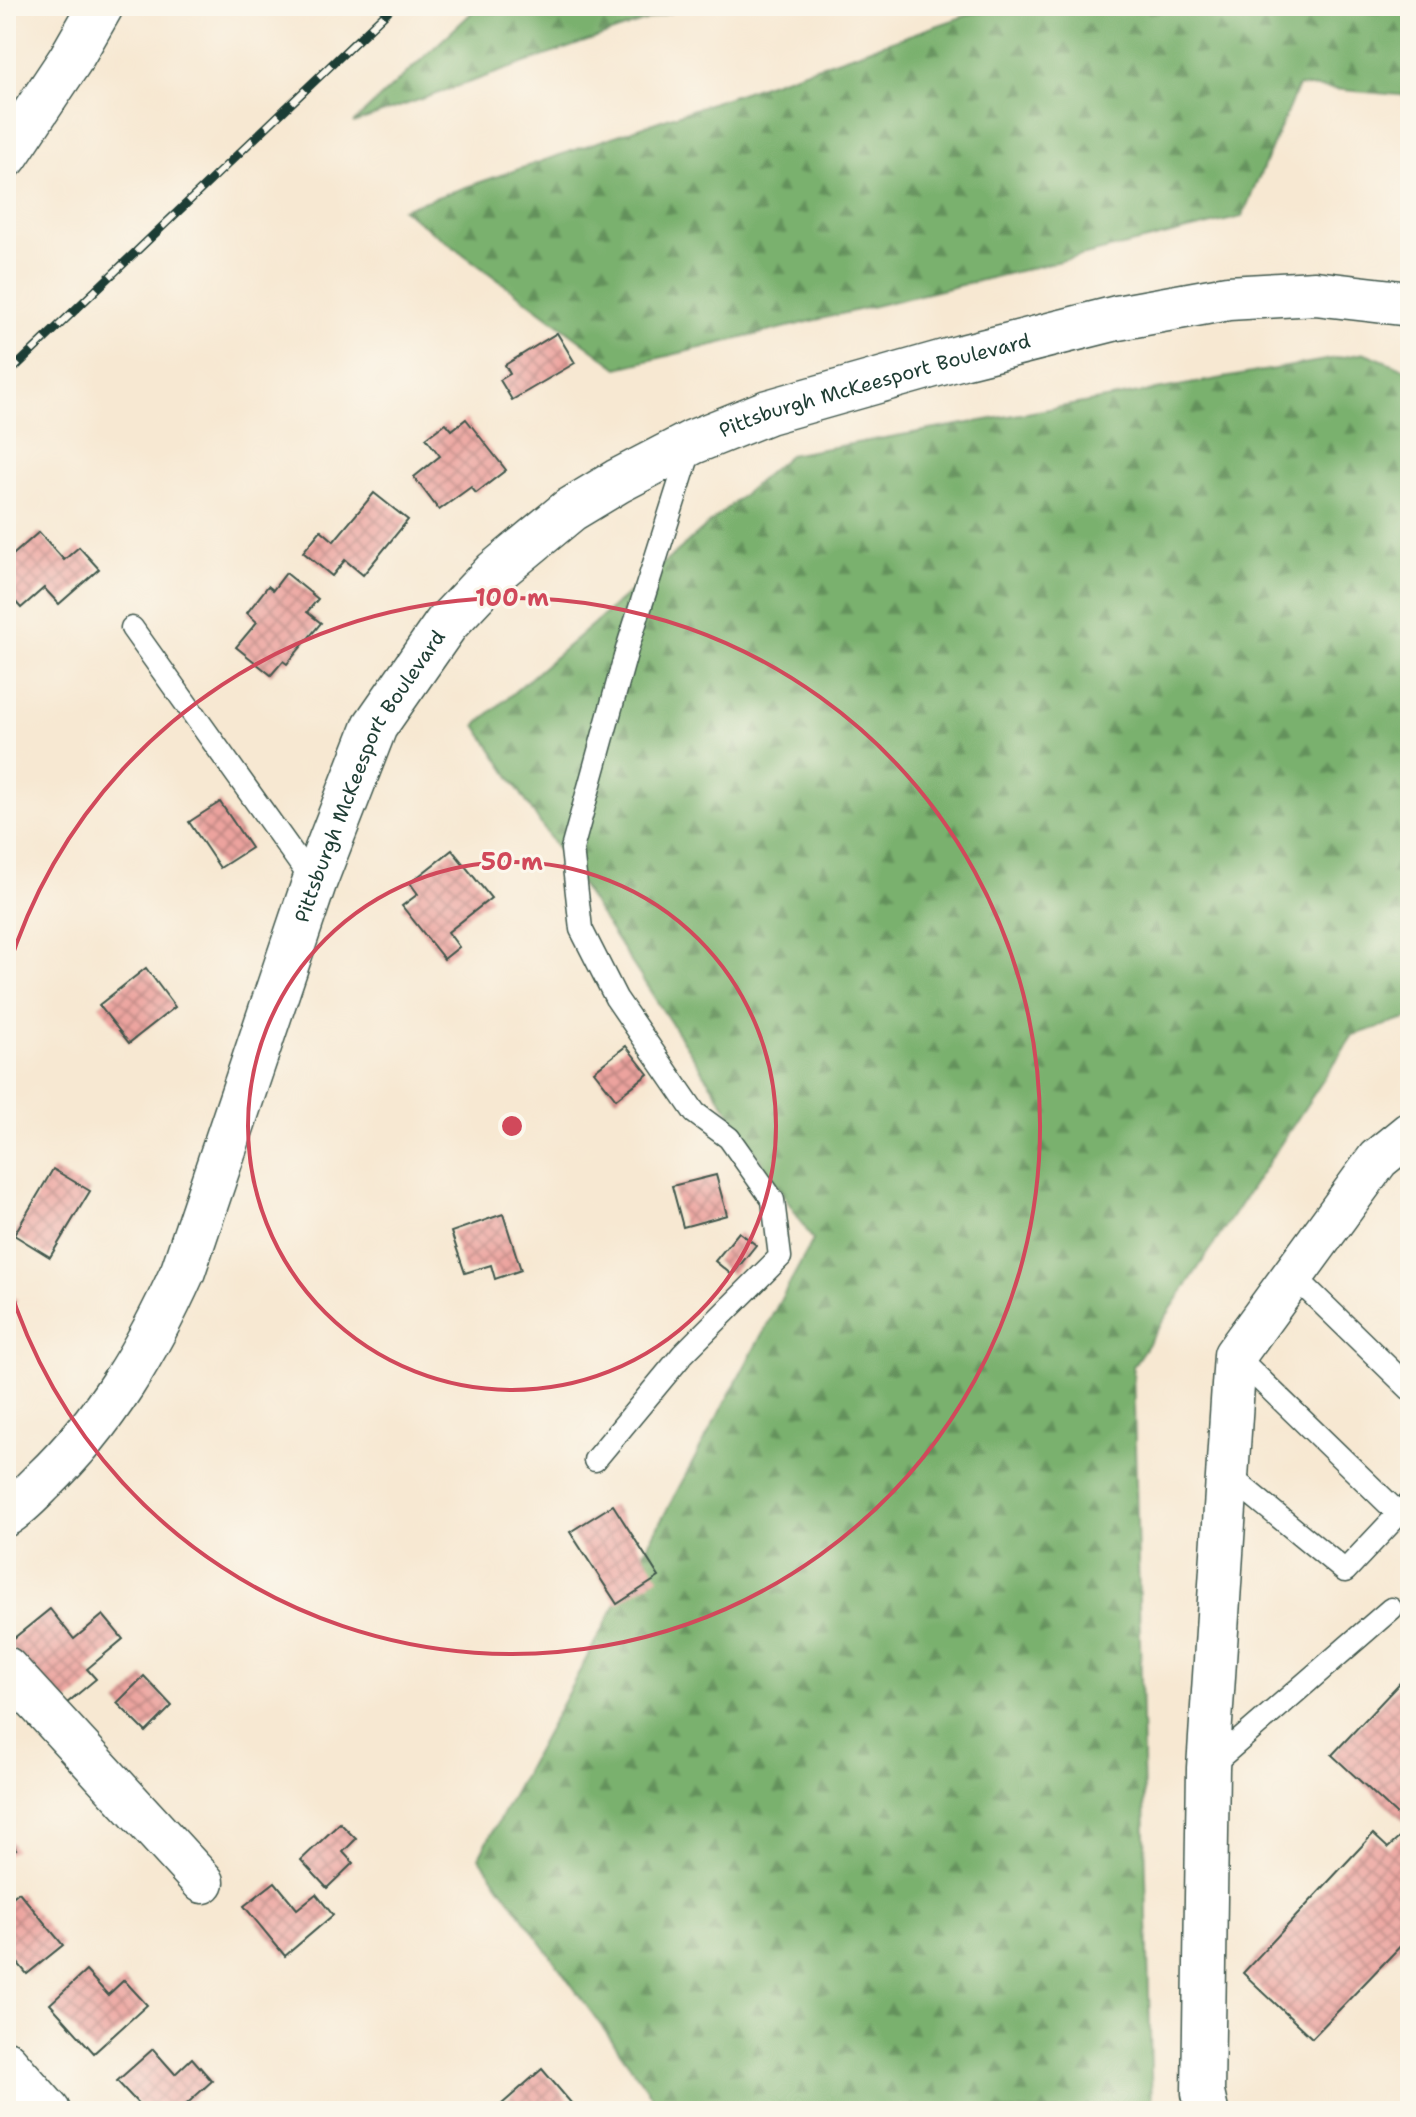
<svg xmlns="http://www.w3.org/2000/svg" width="1416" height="2117" viewBox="0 0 1416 2117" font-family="'Shantell Sans',sans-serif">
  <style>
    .forest { fill: url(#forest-firs); stroke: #4c7751; stroke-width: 2 }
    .building { fill: url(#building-cross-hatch) }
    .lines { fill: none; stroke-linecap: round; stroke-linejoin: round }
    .service-casing { stroke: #3f574c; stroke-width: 25 }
    .minor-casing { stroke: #3f574c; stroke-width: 45 }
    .tertiary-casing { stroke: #3f574c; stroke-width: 47 }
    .secondary-casing { stroke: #3f574c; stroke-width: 47 }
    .service { stroke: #fff; stroke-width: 22 }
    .minor { stroke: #fff; stroke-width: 42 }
    .tertiary { stroke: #fff; stroke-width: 44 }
    .secondary { stroke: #fff; stroke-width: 44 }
    .rail-casing { stroke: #1f3d34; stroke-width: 9 }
    .rail { stroke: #fbf7ec; stroke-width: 6; stroke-dasharray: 18; stroke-linecap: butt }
    .ring { fill: none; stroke: #d1495b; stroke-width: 4 }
    .labels { text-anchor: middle; stroke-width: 6; stroke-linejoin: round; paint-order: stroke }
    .street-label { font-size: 20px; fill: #1f3d34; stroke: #fbf7ec }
    .centre { fill: #d1495b; stroke: #fbf7ec; stroke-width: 4 }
    .ring-label { font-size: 24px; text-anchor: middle; font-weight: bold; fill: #d1495b; stroke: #fbf7ec; stroke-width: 6; stroke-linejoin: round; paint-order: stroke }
  </style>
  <defs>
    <pattern id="forest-firs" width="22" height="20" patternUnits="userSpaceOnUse" patternTransform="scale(2)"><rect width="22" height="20" fill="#7ab16e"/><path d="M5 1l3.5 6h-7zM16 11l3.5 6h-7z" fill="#63915b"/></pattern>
    <pattern id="building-cross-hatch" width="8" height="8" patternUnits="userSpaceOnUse" patternTransform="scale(2)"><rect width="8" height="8" fill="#eca39e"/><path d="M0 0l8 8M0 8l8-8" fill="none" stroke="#bf8682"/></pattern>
  </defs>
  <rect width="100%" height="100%" fill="#fbf7ec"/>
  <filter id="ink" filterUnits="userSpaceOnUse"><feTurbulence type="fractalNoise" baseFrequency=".0125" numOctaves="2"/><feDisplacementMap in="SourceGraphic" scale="16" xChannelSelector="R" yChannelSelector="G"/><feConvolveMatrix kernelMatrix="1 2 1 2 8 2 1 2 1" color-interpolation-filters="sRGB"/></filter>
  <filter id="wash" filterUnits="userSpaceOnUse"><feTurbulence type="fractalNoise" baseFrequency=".006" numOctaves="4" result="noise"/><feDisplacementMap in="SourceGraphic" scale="32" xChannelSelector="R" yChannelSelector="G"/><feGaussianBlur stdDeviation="1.8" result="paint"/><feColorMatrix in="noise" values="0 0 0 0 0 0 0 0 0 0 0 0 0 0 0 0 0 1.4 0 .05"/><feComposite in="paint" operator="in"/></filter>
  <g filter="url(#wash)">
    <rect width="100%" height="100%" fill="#f7e8d2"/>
    <!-- forest -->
    <g class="forest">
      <path d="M479,6H688L353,123Z"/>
      <path d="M994,6H1410V96L1298,86L1242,217L618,368L402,209Z"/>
      <path d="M1365,353L1410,371V1018L1353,1035L1133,1366L1152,2111H663L479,1857L813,1240L476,725L789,455Z"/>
    </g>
    <g id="blocks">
      <!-- building -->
      <g class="building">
        <path d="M557,333L575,363L512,400L500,380L510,374L505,365Z"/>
        <path d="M466,419L506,470L476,493L471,487L439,510L414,477L440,456L426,438L446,423L452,430Z"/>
        <path d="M374,493L408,520L363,575L345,560L332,576L303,552L321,530L334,541Z"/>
        <path d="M39,532L64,560L79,547L99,569L59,604L44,588L21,608L6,591V561Z"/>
        <path d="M286,573L318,599L307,612L321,623L287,664L283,661L271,675L236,647L257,622L247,613L268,586L273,590Z"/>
        <path d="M220,802L251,848L220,868L189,822Z"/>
        <path d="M452,850L491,898L448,932L459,947L444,959L402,906L418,894L410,883Z"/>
        <path d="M146,968L175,1007L129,1043L99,1005Z"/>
        <path d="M626,1046L648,1074L616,1099L594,1071Z"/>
        <path d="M53,1169L90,1191L50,1257L14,1235Z"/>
        <path d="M716,1175L727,1215L683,1227L672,1186Z"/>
        <path d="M503,1214L521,1270L495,1279L491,1265L465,1273L451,1232Z"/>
        <path d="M739,1232L756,1245L732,1275L715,1261Z"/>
        <path d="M6,1292L18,1300L6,1317Z"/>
        <path d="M613,1505L659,1577L617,1604L570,1532Z"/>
        <path d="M50,1609L74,1639L103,1615L123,1639L87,1669L96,1679L61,1708L8,1643Z"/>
        <path d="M1410,1672V1827L1332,1755Z"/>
        <path d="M144,1676L172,1706L146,1732L117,1703Z"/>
        <path d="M340,1823L356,1839L343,1852L353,1863L327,1888L301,1860Z"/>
        <path d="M1410,1828V1936L1312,2038L1243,1973L1373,1834L1388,1848Z"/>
        <path d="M6,1836L16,1849L6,1856Z"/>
        <path d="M275,1882L297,1909L316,1894L333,1915L285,1956L244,1906Z"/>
        <path d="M19,1892L63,1945L27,1974L6,1949V1902Z"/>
        <path d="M86,1971L108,1995L124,1980L147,2005L94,2053L50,2004Z"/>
        <path d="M153,2049L175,2074L192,2058L212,2081L179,2111H145L117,2081Z"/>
        <path d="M542,2069L578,2111H494Z"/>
      </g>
    </g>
  </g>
  <g filter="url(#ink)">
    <use href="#blocks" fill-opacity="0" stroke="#3f574c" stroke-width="2"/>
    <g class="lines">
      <defs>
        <g id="service">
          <path d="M132,628L314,883"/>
          <path d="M1293,1275L1410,1389"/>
          <path d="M1235,1355L1399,1514"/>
          <path d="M595,1460L683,1354L780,1257L773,1200L729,1138L695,1113L616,998L581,929L572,849L628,646L691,447"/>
          <path d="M1227,1474L1345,1571L1410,1502"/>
          <path d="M1209,1767L1391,1609"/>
        </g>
        <g id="minor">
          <path d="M6,1668L203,1882"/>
          <path d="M6,2062L49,2111"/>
          <path d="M1207,2111L1203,2093L1208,1768L1235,1355L1378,1159L1410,1133"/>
        </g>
        <path id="tertiary" d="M6,156L70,60L101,6"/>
        <g id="secondary">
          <path id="s1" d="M6,1514C20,1505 31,1493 43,1481C105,1422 148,1349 183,1271L314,883L375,726L446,624L495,572L570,510L618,481L693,442L768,412L962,357L1117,318L1228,298L1315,293L1410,304"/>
        </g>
      </defs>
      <!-- service casing -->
      <use href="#service" class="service-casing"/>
      <!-- minor casing -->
      <use href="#minor" class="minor-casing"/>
      <!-- tertiary casing -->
      <use href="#tertiary" class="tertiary-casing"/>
      <!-- secondary casing -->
      <use href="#secondary" class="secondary-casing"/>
      <!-- service -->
      <use href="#service" class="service"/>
      <!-- minor -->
      <use href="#minor" class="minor"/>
      <!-- tertiary -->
      <use href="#tertiary" class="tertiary"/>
      <!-- secondary -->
      <use href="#secondary" class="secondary"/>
      <defs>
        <path id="rail" d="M6,376L393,6"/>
      </defs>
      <!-- rail casing -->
      <use href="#rail" class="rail-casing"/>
      <!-- rail -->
      <use href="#rail" class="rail"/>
    </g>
  </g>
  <!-- distance rings -->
  <g class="ring">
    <circle cx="512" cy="1126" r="264"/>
    <path d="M7 972A528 528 0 1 1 7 1280"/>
  </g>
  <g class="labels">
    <!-- street labels -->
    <g class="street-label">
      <text dy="7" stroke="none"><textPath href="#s1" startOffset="1506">Pittsburgh McKeesport Boulevard</textPath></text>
      <text dy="7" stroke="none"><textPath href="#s1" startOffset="834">Pittsburgh McKeesport Boulevard</textPath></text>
    </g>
  </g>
  <circle cx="512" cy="1126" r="12" class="centre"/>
  <g class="ring-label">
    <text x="512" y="606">100 m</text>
    <text x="512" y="870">50 m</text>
  </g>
  <!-- margin -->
  <rect width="1416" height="2117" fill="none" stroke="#fbf7ec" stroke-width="32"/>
</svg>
